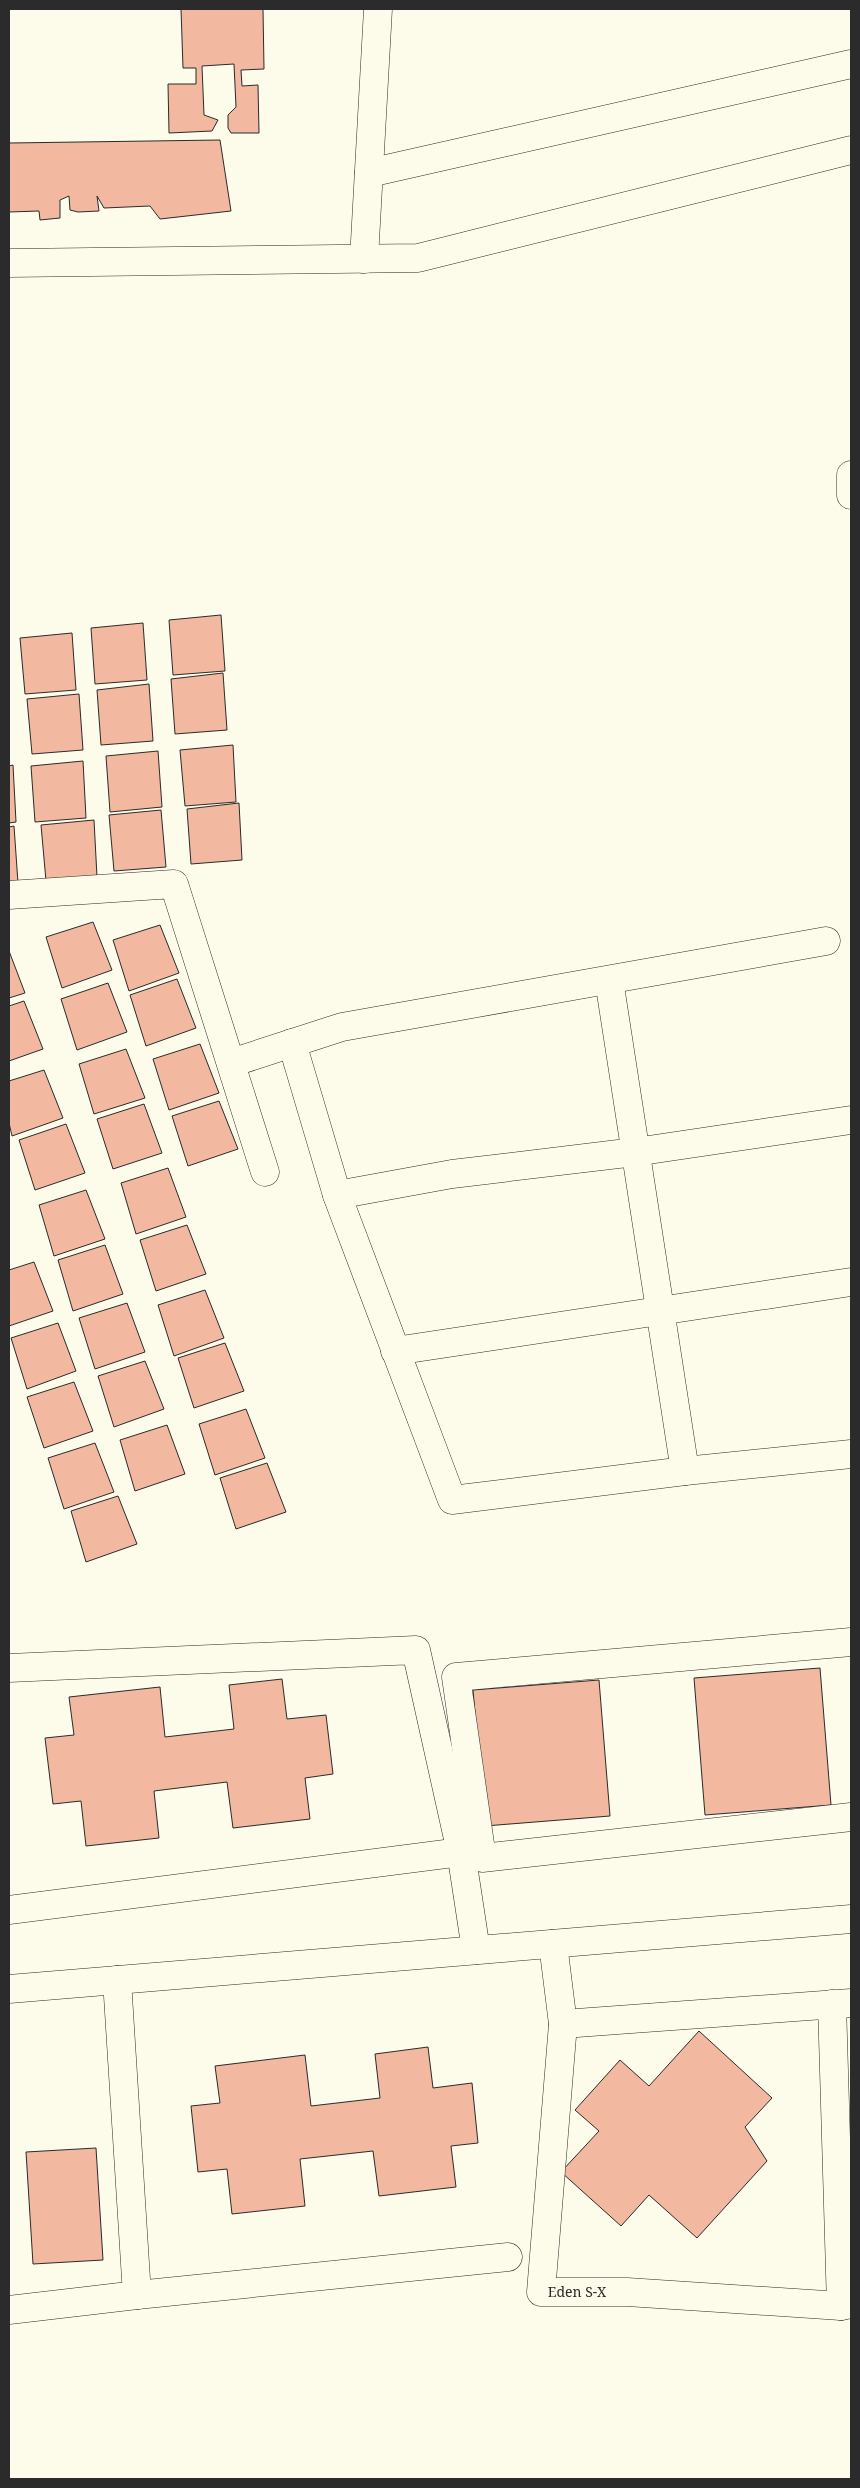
<svg xmlns="http://www.w3.org/2000/svg" width="860" height="2488" viewBox="0 0 860 2488" font-family="'Noto Serif',serif">
  <style>
    .building { fill: #f2b8a0; stroke: #2b2b2b }
    .lines { fill: none; stroke-linecap: round; stroke-linejoin: round }
    .minor-casing { stroke: #2b2b2b; stroke-width: 29 }
    .minor { stroke: #fdfbea; stroke-width: 28 }
    .labels { text-anchor: middle; stroke-width: 4; stroke-linejoin: round; paint-order: stroke }
    .street-label { font-size: 14px; fill: #2b2b2b; stroke: #fdfbea }
  </style>
  <rect width="100%" height="100%" fill="#fdfbea"/>
  <!-- building -->
  <g class="building">
    <path d="M181,9H263L264,69L241,70L242,86L258,85L259,133H231L228,128V115L236,107L234,64L202,66L204,115L218,120L212,131L169,133L168,84H196V68H183Z"/>
    <path d="M220,140L231,211L160,219L150,206L104,208L97,196L99,211L78,212L70,210L69,196L60,200V218L40,220L39,211L9,212V143Z"/>
    <path d="M221,615L225,671L173,675L169,620Z"/>
    <path d="M143,623L147,680L95,684L91,628Z"/>
    <path d="M72,633L76,690L25,694L20,638Z"/>
    <path d="M223,673L227,730L175,734L171,679Z"/>
    <path d="M149,684L153,741L101,745L97,690Z"/>
    <path d="M79,694L83,750L32,754L27,699Z"/>
    <path d="M233,745L236,802L185,806L180,750Z"/>
    <path d="M158,751L162,807L110,812L106,756Z"/>
    <path d="M83,761L86,818L35,822L31,766Z"/>
    <path d="M13,765L16,822L9,823V766Z"/>
    <path d="M239,803L242,860L191,864L187,809Z"/>
    <path d="M161,810L166,867L114,871L109,815Z"/>
    <path d="M94,820L97,877L46,881L41,825Z"/>
    <path d="M14,826L18,883H9V827Z"/>
    <path d="M93,922L112,970L62,988L46,937Z"/>
    <path d="M160,925L179,973L129,991L113,940Z"/>
    <path d="M9,951L25,993L9,998Z"/>
    <path d="M177,979L196,1028L146,1046L130,995Z"/>
    <path d="M108,983L127,1032L77,1050L61,999Z"/>
    <path d="M24,1001L43,1049L9,1061V1006Z"/>
    <path d="M200,1044L219,1093L169,1110L153,1059Z"/>
    <path d="M126,1049L145,1098L94,1114L79,1064Z"/>
    <path d="M44,1070L63,1118L12,1136L9,1123V1081Z"/>
    <path d="M219,1101L238,1149L188,1166L172,1116Z"/>
    <path d="M144,1104L162,1153L113,1169L97,1119Z"/>
    <path d="M66,1124L85,1173L35,1190L19,1140Z"/>
    <path d="M168,1168L186,1217L136,1234L121,1183Z"/>
    <path d="M86,1190L105,1239L54,1256L39,1205Z"/>
    <path d="M187,1225L206,1274L156,1291L140,1240Z"/>
    <path d="M105,1245L123,1294L73,1311L58,1260Z"/>
    <path d="M34,1262L53,1311L9,1326V1270Z"/>
    <path d="M205,1290L224,1338L174,1356L158,1305Z"/>
    <path d="M127,1303L145,1352L95,1369L79,1318Z"/>
    <path d="M58,1323L76,1371L27,1389L11,1338Z"/>
    <path d="M225,1343L244,1391L194,1408L178,1358Z"/>
    <path d="M145,1361L164,1409L114,1427L98,1376Z"/>
    <path d="M74,1382L93,1431L44,1448L27,1397Z"/>
    <path d="M246,1409L265,1458L215,1475L199,1424Z"/>
    <path d="M167,1425L185,1474L135,1491L120,1440Z"/>
    <path d="M95,1443L114,1492L64,1509L48,1458Z"/>
    <path d="M267,1463L286,1512L236,1529L220,1478Z"/>
    <path d="M118,1496L137,1544L86,1562L71,1511Z"/>
    <path d="M820,1668L831,1805L705,1815L694,1678Z"/>
    <path d="M282,1679L287,1719L326,1715L333,1774L305,1778L310,1819L233,1828L227,1782L154,1791L159,1838L86,1846L81,1801L53,1804L45,1738L74,1735L69,1697L160,1687L165,1737L234,1729L229,1685Z"/>
    <path d="M599,1680L610,1816L485,1826L473,1690Z"/>
    <path d="M699,2031L772,2098L745,2127L767,2161L697,2238L649,2195L621,2226L561,2172L599,2131L575,2110L620,2060L649,2086Z"/>
    <path d="M428,2047L433,2088L472,2083L478,2143L451,2146L456,2187L379,2196L373,2151L300,2159L305,2206L232,2214L227,2169L198,2172L191,2106L220,2103L215,2066L305,2055L311,2106L380,2098L375,2054Z"/>
    <path d="M96,2148L103,2260L33,2264L26,2152Z"/>
  </g>
  <g class="lines">
    <defs>
      <g id="minor">
        <path d="M369,173L851,64"/>
        <path d="M364,259L378,9"/>
        <path d="M9,263L418,258L851,150"/>
        <path d="M851,475V495"/>
        <path d="M9,895L174,884L265,1172"/>
        <path d="M292,1043L337,1195L452,1500L685,1471L609,980"/>
        <path d="M231,1063L342,1027L826,941"/>
        <path d="M337,1195L452,1174L635,1152L851,1120"/>
        <path d="M395,1351L851,1282"/>
        <path d="M685,1471L851,1454"/>
        <path d="M851,1642L456,1677L482,1858L851,1817"/>
        <path d="M9,1668L416,1650L461,1852L476,1950"/>
        <path d="M9,1910L461,1852"/>
        <path d="M553,1944L563,2024L541,2292H627L841,2306L851,2304"/>
        <path d="M9,1989L851,1919"/>
        <path d="M832,2004L841,2306"/>
        <path d="M563,2024L851,2003"/>
        <path d="M137,2295L508,2257"/>
        <path d="M9,2310L137,2295L117,1980"/>
      </g>
    </defs>
    <!-- minor casing -->
    <use href="#minor" class="minor-casing"/>
    <!-- minor -->
    <use href="#minor" class="minor"/>
  </g>
  <g class="labels">
    <!-- street labels -->
    <g class="street-label">
      <text x="577" y="2297">Eden S-X</text>
    </g>
  </g>
  <!-- border -->
  <rect width="860" height="2488" fill="none" stroke="#2b2b2b" stroke-width="20"/>
</svg>
